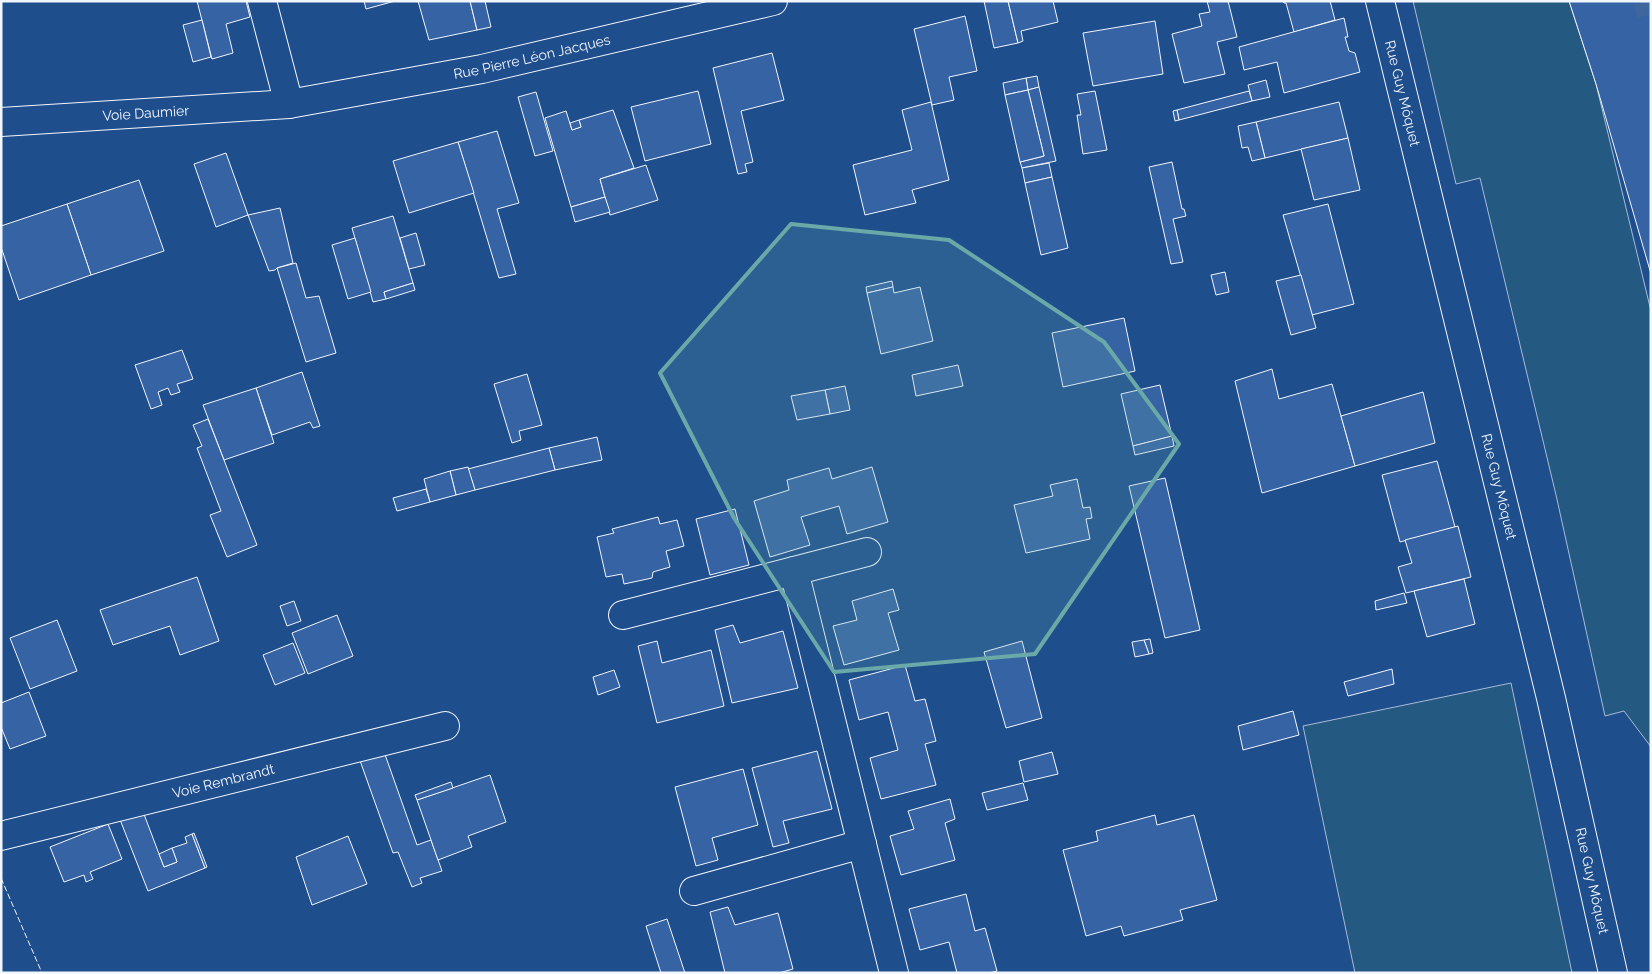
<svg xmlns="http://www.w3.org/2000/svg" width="1652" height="974" viewBox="0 0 1652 974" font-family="Raleway,sans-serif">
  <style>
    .green { fill: #245a82; stroke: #a8bbd7 }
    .building { fill: #3563a3; stroke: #f2f6ff }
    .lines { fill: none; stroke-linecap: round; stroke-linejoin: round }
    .highway-tunnel { stroke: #3f679d; stroke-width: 28; stroke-dasharray: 28 14; stroke-linecap: butt }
    .minor-casing { stroke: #f2f6ff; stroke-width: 30 }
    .minor { stroke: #1f4e8c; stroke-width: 28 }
    .fence { stroke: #f2f6ff; stroke-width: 1; stroke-dasharray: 6 2.5; stroke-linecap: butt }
    .marked { fill: #6aa9a8; fill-opacity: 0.2; stroke: #6aa9a8; stroke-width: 4; stroke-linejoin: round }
    .labels { text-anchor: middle; stroke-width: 4; stroke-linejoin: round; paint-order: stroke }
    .street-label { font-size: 14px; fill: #f2f6ff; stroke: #1f4e8c }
  </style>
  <rect width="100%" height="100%" fill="#1f4e8c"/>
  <!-- green -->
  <g class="green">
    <path d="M1413,1H1569L1596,84L1651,311V747L1624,711L1605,716L1556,495L1480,178L1456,184Z"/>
    <path d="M1511,683L1572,973H1355L1303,726Z"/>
  </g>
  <!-- building -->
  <g class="building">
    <path d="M197,1H246L250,17L226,24L233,53L212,59Z"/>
    <path d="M364,1H395L366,9Z"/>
    <path d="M418,1H470L477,30L429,40Z"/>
    <path d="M470,1H485L491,27L477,30Z"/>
    <path d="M984,1H1008L1018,43L994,48Z"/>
    <path d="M1008,1H1053L1058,22L1021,31L1023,41L1018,43Z"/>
    <path d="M1207,1H1228L1237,37L1217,42L1225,74L1184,83L1172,34L1202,26L1199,14L1210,12Z"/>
    <path d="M1283,1H1330L1335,20L1294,32L1286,3H1284Z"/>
    <path d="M1569,1H1651V274L1596,84Z"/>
    <path d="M965,16L977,71L949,77L954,100L932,105L914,29Z"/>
    <path d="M1344,18L1348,37H1345L1349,51L1355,53L1360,72L1284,93L1277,62L1244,70L1239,47Z"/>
    <path d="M202,20L211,57L193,62L183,25Z"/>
    <path d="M1155,21L1163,74L1093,86L1083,33Z"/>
    <path d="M772,53L784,100L741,111L753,162L745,164L747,172L738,174L713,68Z"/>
    <path d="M1037,76L1039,87L1028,90L1026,78Z"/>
    <path d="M1026,78L1028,90L1005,95L1003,83Z"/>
    <path d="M1266,80L1270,97L1252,101L1248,85Z"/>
    <path d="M1039,87L1056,161L1022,168L1020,162L1044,156L1028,90Z"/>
    <path d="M1028,90L1044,156L1020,162L1005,95Z"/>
    <path d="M698,91L711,144L645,161L631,107Z"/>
    <path d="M1095,91L1107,150L1083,154L1077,115H1081L1077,94Z"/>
    <path d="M1249,91L1252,101L1179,120L1177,110Z"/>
    <path d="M536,92L553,151L535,156L518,97Z"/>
    <path d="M931,102L949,180L912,190L916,203L865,215L853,165L912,150L902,110Z"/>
    <path d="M1339,102L1348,138L1265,158L1256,122Z"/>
    <path d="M613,110L634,168L600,179L605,197L571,207L545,118L566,111L572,130L581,127L579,120Z"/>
    <path d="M1177,110L1179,120L1175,121L1173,111Z"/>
    <path d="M579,120L581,127L572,130L570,123Z"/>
    <path d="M1256,122L1265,158L1252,161L1248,147L1242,148L1238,126Z"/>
    <path d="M497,131L519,203L497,209L516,274L499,278L458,142Z"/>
    <path d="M1348,138L1360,190L1314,200L1301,149Z"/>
    <path d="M458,142L474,193L409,213L393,161Z"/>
    <path d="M226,153L248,215L216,227L194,164Z"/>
    <path d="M1172,162L1182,209H1184L1186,216L1173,219L1183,262L1171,264L1149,167Z"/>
    <path d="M1049,163L1052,177L1025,183L1022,168Z"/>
    <path d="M646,165L658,200L610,215L600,179Z"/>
    <path d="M1052,177L1068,248L1041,255L1025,183Z"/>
    <path d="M139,180L164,251L91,275L67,204Z"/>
    <path d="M605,197L610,212L575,222L571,207Z"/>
    <path d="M67,204L91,275L19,300L1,247V226Z"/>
    <path d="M1328,204L1354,304L1312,315L1283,215Z"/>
    <path d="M280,208L293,263L277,268L275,270L269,271L248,215Z"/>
    <path d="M393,216L413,283L384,292L386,299L373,302L352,228Z"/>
    <path d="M416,233L425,265L409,269L400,238Z"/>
    <path d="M355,238L371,292L348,299L332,245Z"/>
    <path d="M296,263L306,298L319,296L336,353L306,362L277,268Z"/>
    <path d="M1225,272L1229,292L1216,295L1211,275Z"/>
    <path d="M1301,275L1316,328L1291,335L1276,281Z"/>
    <path d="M892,281L893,287L867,293L866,287Z"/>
    <path d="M413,283L415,290L386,299L384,292Z"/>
    <path d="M893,287L894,293L920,287L933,341L881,354L867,293Z"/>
    <path d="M1124,318L1135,371L1063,387L1052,333Z"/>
    <path d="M182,350L193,379L177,384L180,392L171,395L168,388L158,392L162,405L151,409L135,365Z"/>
    <path d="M958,365L963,386L916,396L912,375Z"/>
    <path d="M1272,369L1279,399L1332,384L1355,466L1262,493L1235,381Z"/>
    <path d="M302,372L320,426L313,428L310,422L272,435L256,388Z"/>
    <path d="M527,374L542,425L519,431L521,440L512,443L494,384Z"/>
    <path d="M1160,385L1172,436L1133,446L1121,394Z"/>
    <path d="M845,386L850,410L830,414L825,390Z"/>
    <path d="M256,388L274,443L224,460L203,405Z"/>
    <path d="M825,390L830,414L797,420L791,396Z"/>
    <path d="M1423,392L1435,443L1355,466L1341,416Z"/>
    <path d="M208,419L257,545L227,557L210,515L221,511L197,448L202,446L193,425Z"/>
    <path d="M1172,436L1174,446L1135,455L1133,446Z"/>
    <path d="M597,437L602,460L555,470L549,448Z"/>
    <path d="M549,448L555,470L475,490L468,469Z"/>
    <path d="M1437,461L1455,527L1400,542L1382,475Z"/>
    <path d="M468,467L475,490L456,495L450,471Z"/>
    <path d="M872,467L888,522L847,534L839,506L801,517L810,545L770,557L754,501L789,490L787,480L829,468L832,479Z"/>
    <path d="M450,471L456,495L430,502L424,479Z"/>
    <path d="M1165,478L1200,630L1165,638L1129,486Z"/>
    <path d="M1077,479L1083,508L1090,507L1092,518L1086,519L1090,539L1026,553L1014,505L1053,496L1050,485Z"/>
    <path d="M426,489L430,502L397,511L393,498Z"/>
    <path d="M735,509L749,565L710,575L696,519Z"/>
    <path d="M658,517L660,524L677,520L684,546L666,551L670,567L653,572L652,578L624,584L622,574L606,577L597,537L614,533L612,529Z"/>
    <path d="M1458,526L1471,577L1406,593L1398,567L1412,563L1405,540Z"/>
    <path d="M197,577L219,641L180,655L170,626L113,645L100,610Z"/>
    <path d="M1464,579L1475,624L1427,637L1414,591Z"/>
    <path d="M893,589L899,610L888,613L899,650L844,665L833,626L857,620L852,601Z"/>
    <path d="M1404,593L1407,603L1376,610L1375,601Z"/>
    <path d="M294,601L301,621L287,626L280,606Z"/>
    <path d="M337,615L353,656L308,674L292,633Z"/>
    <path d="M57,620L77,671L30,689L10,638Z"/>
    <path d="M733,625L740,643L783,631L798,688L732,703L715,630Z"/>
    <path d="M1150,639L1153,653L1149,654L1144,640Z"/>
    <path d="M1144,640L1149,654L1135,657L1132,642Z"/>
    <path d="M657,641L662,663L711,650L724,706L657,723L638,646Z"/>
    <path d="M1022,641L1042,718L1006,728L984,652Z"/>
    <path d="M293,643L305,673L275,685L263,655Z"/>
    <path d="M905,665L915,701L925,699L936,741L925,744L936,785L881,799L870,758L898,750L888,712L859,720L849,680Z"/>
    <path d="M1392,669L1394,684L1348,696L1344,682Z"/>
    <path d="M614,670L620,687L598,695L593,677Z"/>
    <path d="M29,692L46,736L10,749L1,727V703Z"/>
    <path d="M1293,711L1299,735L1243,750L1238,726Z"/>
    <path d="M382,746L417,845L431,840L442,871L420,878L422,883L412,887L398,852L393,853L358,755Z"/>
    <path d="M817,751L832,809L783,821L789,843L773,847L752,768Z"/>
    <path d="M1052,752L1058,774L1024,782L1019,761Z"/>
    <path d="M743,769L758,825L712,838L718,860L696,866L675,787Z"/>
    <path d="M490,775L506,822L468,836L472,847L438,860L417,800Z"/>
    <path d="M451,782L453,788L417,800L415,795Z"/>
    <path d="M1023,783L1028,800L987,810L982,793Z"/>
    <path d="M950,799L955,819L945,823L955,860L901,875L890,836L914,829L908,811Z"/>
    <path d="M142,809L164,867L177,862L172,848L187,843L185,837L192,834L205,868L148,891L119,817Z"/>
    <path d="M1155,815L1157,825L1194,815L1217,900L1180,910L1183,920L1124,936L1121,926L1086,936L1063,850L1098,841L1096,831Z"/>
    <path d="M108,824L122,859L90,872L93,879L86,882L84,875L64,882L50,847Z"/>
    <path d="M194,833L207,867L205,868L192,834Z"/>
    <path d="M348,836L367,884L312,905L296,857Z"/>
    <path d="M172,848L177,862L164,867L159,854Z"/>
    <path d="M966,894L975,931L985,928L997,971L989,973H957L949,942L920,950L909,909Z"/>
    <path d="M728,907L735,925L778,913L793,969L779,973H725L710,912Z"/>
    <path d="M667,919L685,973H661L646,926Z"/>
  </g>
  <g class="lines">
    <!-- highway-tunnel -->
    <path class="highway-tunnel" d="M1647,1L1651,14"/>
    <defs>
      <g id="minor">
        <path d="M262,1L289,104"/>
        <path id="s1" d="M1380,1L1551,698L1613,973"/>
        <path id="s2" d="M1,122L289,104L482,69L773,1"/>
        <path d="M794,571L867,552"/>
        <path d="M623,615L794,571L894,973"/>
        <path id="s3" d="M1,836L445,726"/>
        <path d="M694,891L862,844"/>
      </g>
    </defs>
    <!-- minor casing -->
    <use href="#minor" class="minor-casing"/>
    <!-- minor -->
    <use href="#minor" class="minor"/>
    <!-- fence -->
    <path class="fence" d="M1,878L42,973"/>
  </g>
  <!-- marked area -->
  <path class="marked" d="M791,224L949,240L1104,342L1179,444L1035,654L834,672L734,518L660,373Z"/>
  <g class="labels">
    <!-- street labels -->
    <g class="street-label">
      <text dy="5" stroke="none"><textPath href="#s2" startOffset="536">Rue Pierre Léon Jacques</textPath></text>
      <text dy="5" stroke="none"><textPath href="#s1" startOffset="95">Rue Guy Môquet</textPath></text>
      <text dy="5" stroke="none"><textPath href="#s2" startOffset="145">Voie Daumier</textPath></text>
      <text dy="5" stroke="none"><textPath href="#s1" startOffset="500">Rue Guy Môquet</textPath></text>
      <text dy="5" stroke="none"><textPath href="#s3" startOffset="229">Voie Rembrandt</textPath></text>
      <text dy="5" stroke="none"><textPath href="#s1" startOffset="905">Rue Guy Môquet</textPath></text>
    </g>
  </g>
  <!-- border -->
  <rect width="1652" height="974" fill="none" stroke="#f2f6ff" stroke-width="5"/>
</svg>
